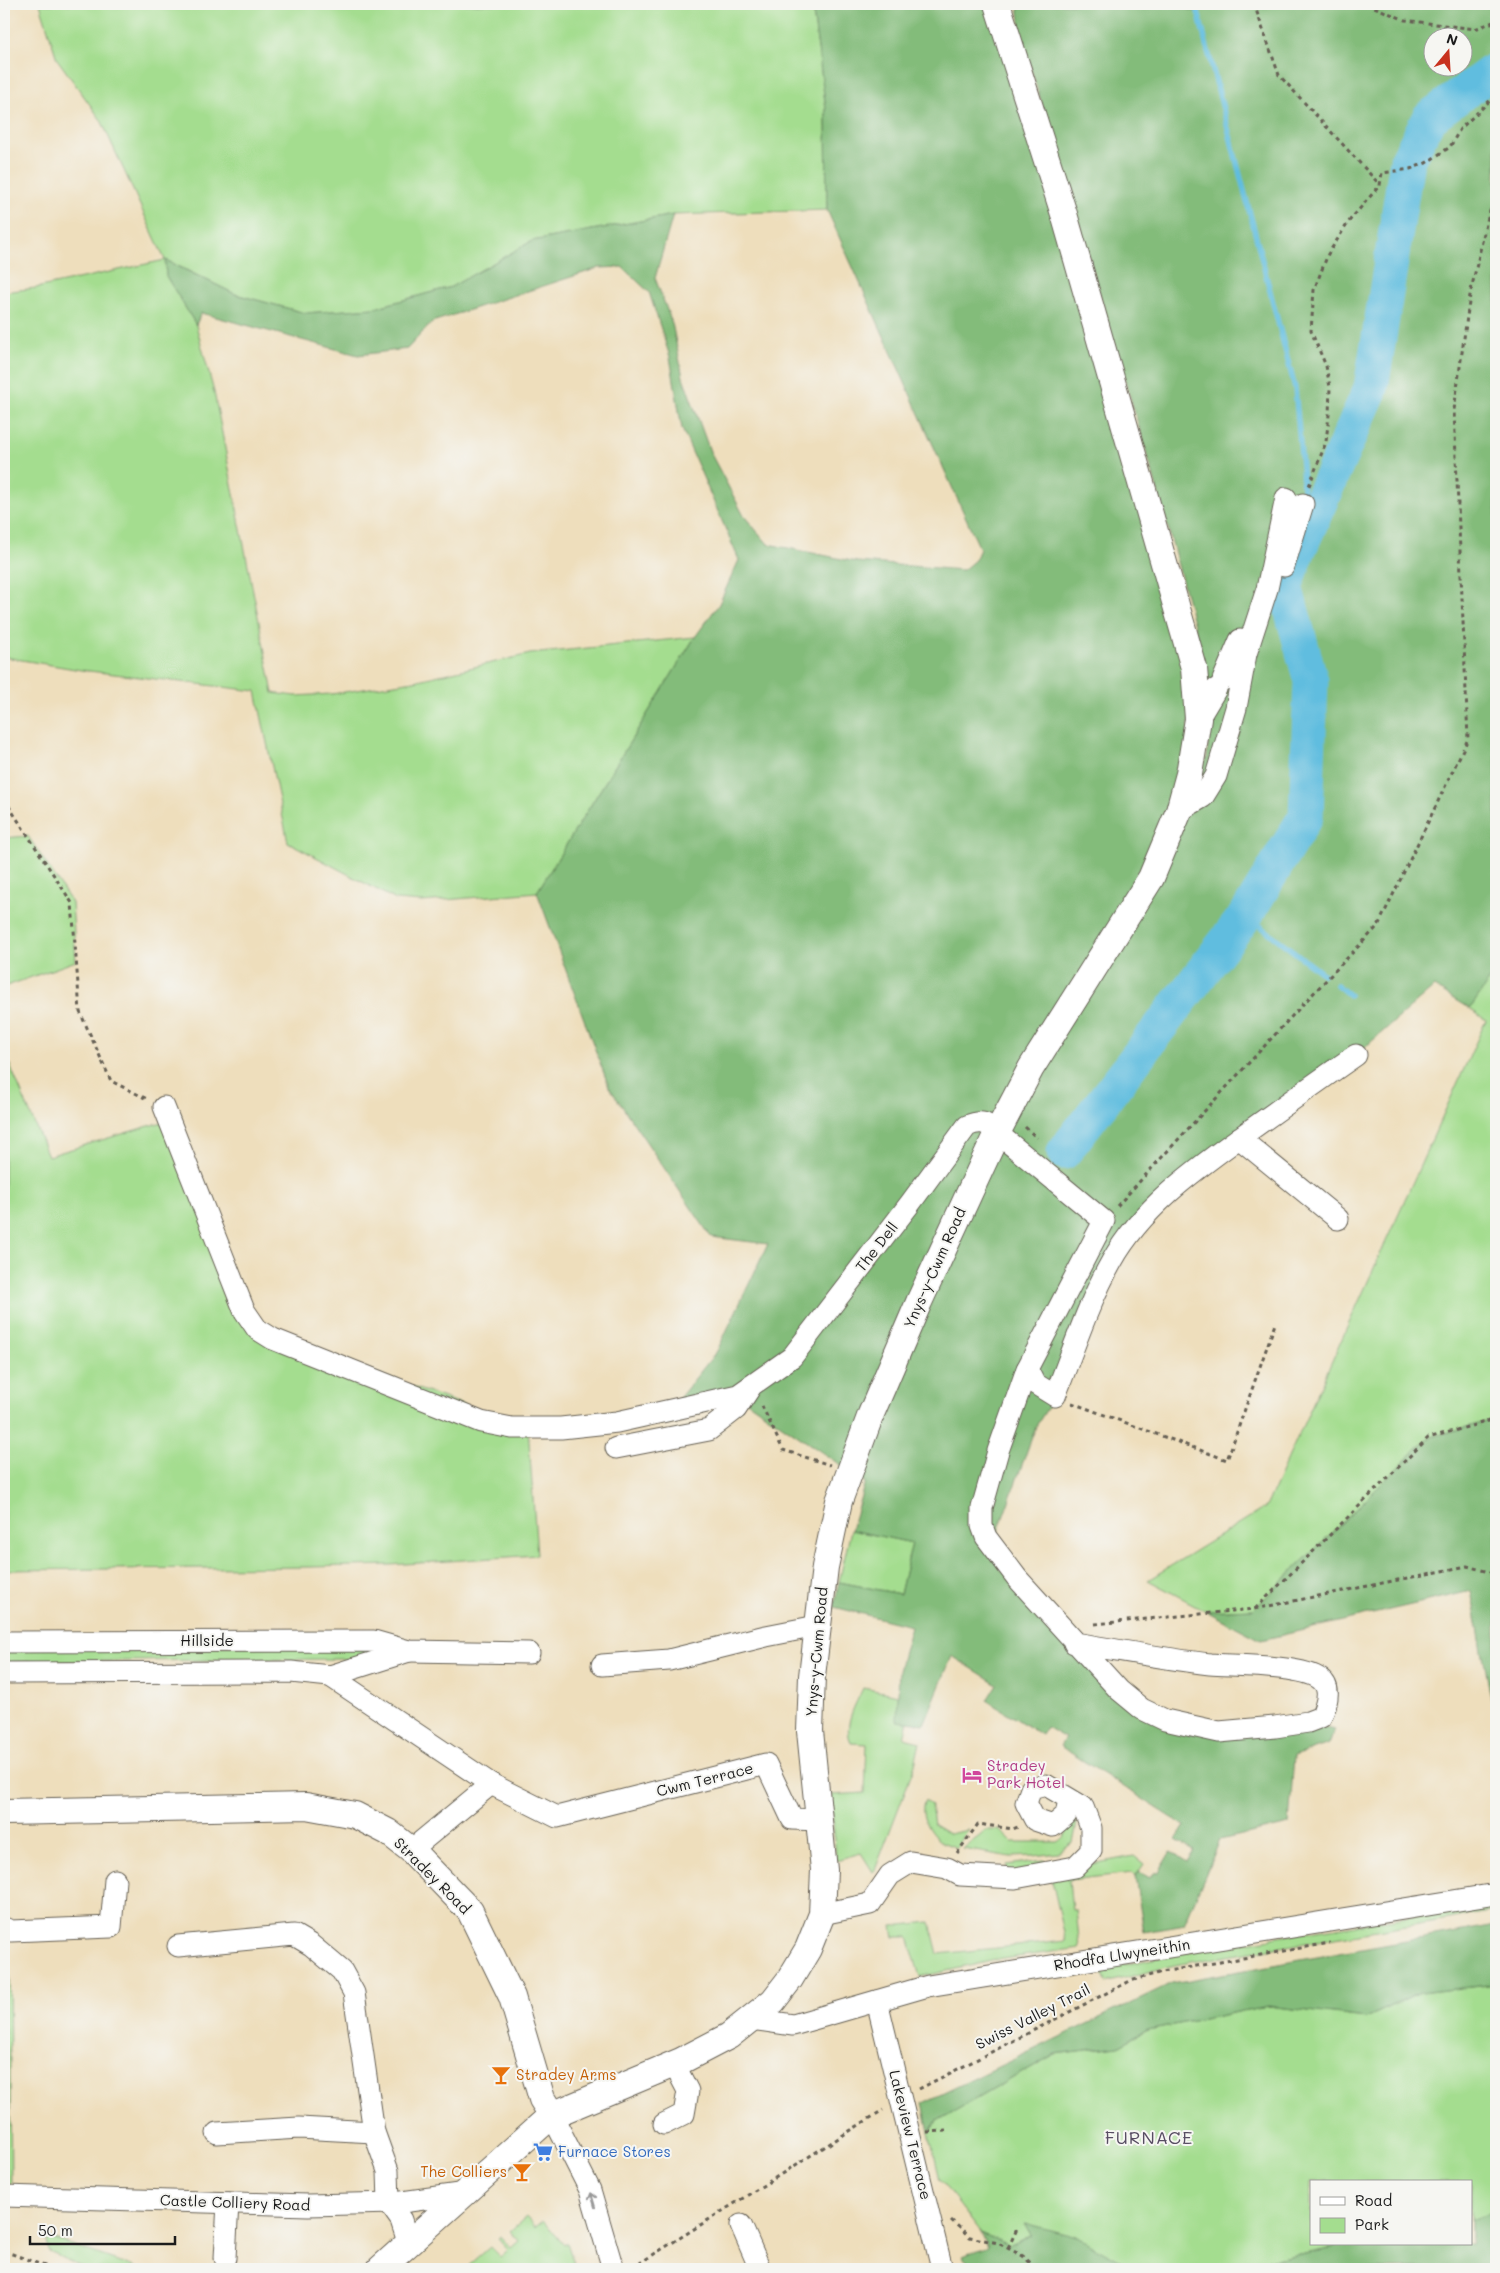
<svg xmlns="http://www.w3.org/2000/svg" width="1500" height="2273" viewBox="0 0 1500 2273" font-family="Mali,sans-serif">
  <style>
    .green { fill: #a4dd8f; stroke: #607c56 }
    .forest { fill: #83bc7a; stroke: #506c4b; fill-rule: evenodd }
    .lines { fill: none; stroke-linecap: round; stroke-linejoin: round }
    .stream { stroke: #61bddf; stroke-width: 5.5 }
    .river { stroke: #61bddf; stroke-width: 35 }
    .minor-casing { stroke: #666054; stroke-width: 23 }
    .major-casing { stroke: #666054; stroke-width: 28 }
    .path { stroke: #666054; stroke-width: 3; stroke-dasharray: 4 4; stroke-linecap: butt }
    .minor { stroke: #fff; stroke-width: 21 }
    .major { stroke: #fff; stroke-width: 26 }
    .oneway { stroke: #999 }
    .labels { text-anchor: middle; stroke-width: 4; stroke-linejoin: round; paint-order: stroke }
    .street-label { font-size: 15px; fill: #1c1c1c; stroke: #f6f6f2 }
    .hotel-label { font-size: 15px; fill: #b23c85; stroke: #f6f6f2; text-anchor: start }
    .food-label { font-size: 15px; fill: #c56008; stroke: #f6f6f2; text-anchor: start }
    .shop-label { font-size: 15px; fill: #366cbe; stroke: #f6f6f2; text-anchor: start }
    .quarter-label { font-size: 18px; letter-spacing: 1px; fill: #584d63; stroke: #f6f6f2 }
  </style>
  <rect width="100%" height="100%" fill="#f6f6f2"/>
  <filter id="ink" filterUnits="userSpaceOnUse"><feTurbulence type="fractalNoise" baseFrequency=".02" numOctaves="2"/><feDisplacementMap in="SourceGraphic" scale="10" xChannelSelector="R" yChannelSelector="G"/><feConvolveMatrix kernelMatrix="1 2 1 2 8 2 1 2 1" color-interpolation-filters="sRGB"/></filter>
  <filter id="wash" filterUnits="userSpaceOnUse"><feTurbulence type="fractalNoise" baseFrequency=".0096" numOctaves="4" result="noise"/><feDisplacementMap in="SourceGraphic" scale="20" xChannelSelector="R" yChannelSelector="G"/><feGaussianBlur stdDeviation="1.12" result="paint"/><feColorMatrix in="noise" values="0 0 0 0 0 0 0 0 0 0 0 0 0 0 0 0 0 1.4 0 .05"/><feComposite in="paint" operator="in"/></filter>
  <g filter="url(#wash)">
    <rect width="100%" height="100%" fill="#eedebc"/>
    <!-- green -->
    <g class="green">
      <path d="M40,4H812L826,109L827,210L673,215L532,241L451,287L374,308L305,313L235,294L166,260V276L196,325L214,392L273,693L295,696L332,694L414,681L530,654L695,637L537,892L422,902L396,900L288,842L256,691L81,670L4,657V292L36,288L165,260L101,120L57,59Z"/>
      <path d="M1168,4H1199L1198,12Z"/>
      <path d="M28,836L72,903L76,961L4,987V838Z"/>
      <path d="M1496,968V1419L1428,1438L1254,1609L1206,1611L1148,1580L1266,1507L1486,1020L1470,1009Z"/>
      <path d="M4,1051L48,1156L169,1120L244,1310L273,1339L528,1427L537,1555L390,1565L310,1567L4,1570Z"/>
      <path d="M851,1530L912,1543L900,1594L839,1582Z"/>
      <path d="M373,1645L375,1656L347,1659L4,1662V1648Z"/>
      <path d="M863,1688L898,1695L908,1721L904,1738L920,1742L915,1765L875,1870L873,1872L861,1853L836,1860L831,1795L865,1793L867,1744L851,1743C843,1724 855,1706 863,1688Z"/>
      <path d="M925,1800L931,1805L934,1825L949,1834L968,1830L956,1848C951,1845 945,1844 940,1841C929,1833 918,1814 925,1800Z"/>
      <path d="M1071,1808L1077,1823L1073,1843L1058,1853L1033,1856L1011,1857L963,1849C971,1841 979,1838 986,1830H999L1012,1842H1057C1070,1835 1069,1821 1071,1808Z"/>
      <path d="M1134,1856L1144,1864L1135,1877L1132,1873L1069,1880L1072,1910H1076L1080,1948L996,1960L920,1977L908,1937H894L892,1926L930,1922L938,1954L1066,1941L1050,1872L1008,1877L1007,1865L1044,1860L1050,1872Z"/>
      <path d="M1496,1903V1911L1174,1965L1106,1983L1102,1969L1208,1948Z"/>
      <path d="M4,1951L9,1952L11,2196H4Z"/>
      <path d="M1496,1984V2211L1471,2220V2182H1311V2244H1350L1224,2269H1136L1025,2223L1031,2235L1008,2245L981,2233L940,2180L929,2132L937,2121L1055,2054L1118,2046L1148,2030L1268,2006L1366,2018L1420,1993Z"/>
      <path d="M526,2217L535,2227L543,2220L564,2245L567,2243L574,2263L564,2269H465L490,2247L500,2257L508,2250L498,2239L501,2237L511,2248L519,2241L510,2231Z"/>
      <path d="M52,2238L140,2269H86L49,2252L47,2241Z"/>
    </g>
    <!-- forest -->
    <g class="forest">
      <path d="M812,4H997L1194,668L1181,809L1207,758L1210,719L1208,678L1162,505L1072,200L1022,40L1018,4H1168L1198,12L1199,4H1496V970L1470,1009L1434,987L1356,1055L1129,1236L1055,1396L1036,1426L991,1551L1165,1722L1309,1724L1334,1730L1329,1744L1294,1756L1289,1824L1220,1840L1184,1925L1144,1932L1135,1877L1139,1872L1150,1878L1154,1872L1157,1874L1171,1851L1188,1862L1194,1851L1176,1840L1185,1826L1060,1746L1065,1738L1046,1727L1041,1735L987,1700L997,1684L952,1656L924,1724L897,1721L899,1670L911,1626L834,1607L839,1582L900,1594L912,1543L851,1530L865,1482L738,1395L669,1411L717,1351L768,1244L711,1237L609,1087L537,892L695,637L719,604L739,560L682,429L670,357L649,292L622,267L599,268L432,322L407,349L358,355L201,313L196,325L166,276L165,260L235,294L305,313L374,308L451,287L532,241L673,215L655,278L672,323L683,377L711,454L744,516L768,544L857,562L963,570L975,560L980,549L827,210L826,109ZM1432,38H1462V68H1432Z"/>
      <path d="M1496,1419V1725L1471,1591L1261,1640L1206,1611L1254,1609L1428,1438Z"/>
      <path d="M1496,1925V1984L1420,1993L1366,2018L1268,2006L1148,2030L1118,2046L1055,2054L937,2121L929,2132L923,2103L1172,1983Z"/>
      <path d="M1496,2211V2269H1224L1350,2244H1471V2220Z"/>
      <path d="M1024,2223L1077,2237L1136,2269H969V2265L964,2256L988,2246L981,2233L1008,2245L1031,2235Z"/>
    </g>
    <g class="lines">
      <!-- stream -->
      <g class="stream">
        <path d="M1199,4L1198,12L1295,388L1302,466L1303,491L1300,501"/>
        <path d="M1284,586L1285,587"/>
        <path d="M1246,915L1323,974"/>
        <path d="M1337,985L1349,995"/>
      </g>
      <!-- river -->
      <path class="river" d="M1064,1152L1246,915L1306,816L1311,681L1285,587L1299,549L1371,388L1407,161L1429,118L1496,69"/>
    </g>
  </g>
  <g filter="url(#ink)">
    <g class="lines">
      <defs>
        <g id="minor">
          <path d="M1284,566L1303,504"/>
          <path d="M1223,680L1240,640"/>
          <path d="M1198,719L1216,689"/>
          <path d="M1179,811L1203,797L1216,776L1236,708L1246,654L1267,589L1286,498"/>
          <path d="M164,1107L244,1310L257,1329L273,1339L481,1422L512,1428H561L617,1422L738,1395L792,1357L909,1205L967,1126C981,1120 987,1122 997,1133L1104,1221L1027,1369L1034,1383L1055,1396C1073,1351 1088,1303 1112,1261C1141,1209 1192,1172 1239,1138C1278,1110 1317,1082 1356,1055"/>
          <path d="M1239,1138L1338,1219"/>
          <path d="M1027,1369L998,1451L982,1508V1526L986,1537L1017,1578L1119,1690L1142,1709L1165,1720L1219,1732L1275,1727L1308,1722L1321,1717C1326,1706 1333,1688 1320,1679C1302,1665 1235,1666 1210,1664C1165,1659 1119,1650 1074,1643"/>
          <path d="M616,1448L709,1430L736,1409L750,1388"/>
          <path d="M4,1642L374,1641L409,1651L529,1653"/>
          <path d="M602,1665L669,1660L766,1636L817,1626"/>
          <path d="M4,1673L291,1672L330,1676L409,1651"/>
          <path d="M330,1676L491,1784L557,1817L766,1764L792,1819L820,1820"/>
          <path d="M411,1850L491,1784"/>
          <path d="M822,1914L870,1904L890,1875L911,1862L947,1868L960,1875L1015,1878L1075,1867L1091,1851V1828L1083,1807L1046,1785L1031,1789L1026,1803L1035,1820L1053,1826L1066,1815L1069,1799"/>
          <path d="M4,1928L11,1931L111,1927L115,1880"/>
          <path d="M178,1946L294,1935L311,1945L342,1971L354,1993L374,2132L388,2171L389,2203L401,2220L409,2245"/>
          <path d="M877,2001L942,2269"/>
          <path d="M751,2019L793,2025L928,1986L1496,1894"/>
          <path d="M552,2115L590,2190L613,2269"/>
          <path d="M664,2124L684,2114L688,2091L674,2064"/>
          <path d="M217,2133L299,2128L374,2132"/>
          <path d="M4,2196L308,2205L395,2203L466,2193"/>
          <path d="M741,2225L760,2269"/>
          <path d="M225,2258L228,2203"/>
        </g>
        <g id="major">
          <path d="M4,1812L306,1806L355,1815L388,1832L411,1850L470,1911L512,1997L542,2099L552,2115"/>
          <path d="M380,2269L552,2115L681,2061L729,2036L773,2001L790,1979L808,1949L822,1914L824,1870L810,1731L812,1676L825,1567L839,1501L871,1414L919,1302L997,1133L1031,1068L1151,878L1179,811L1189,774L1198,719L1194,668L1064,214L997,4"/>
        </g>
      </defs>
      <!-- minor casing -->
      <use href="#minor" class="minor-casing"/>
      <!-- major casing -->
      <use href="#major" class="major-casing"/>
      <!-- path -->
      <g class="path">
        <path d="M1254,4L1279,75L1380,185"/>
        <path d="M1367,4L1405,20L1475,29L1496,21"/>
        <path d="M1309,486L1326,442L1329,415L1330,387L1326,366L1311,331L1314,290L1328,254L1350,220L1380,185L1382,173L1410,169L1426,163L1450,147L1460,129L1496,95"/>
        <path d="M4,799L72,903L80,1012L111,1081L147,1099"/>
        <path d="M1025,1127L1037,1138"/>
        <path d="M1117,1206L1305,1002L1378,926L1468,739L1454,410L1470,295L1486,224L1496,192"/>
        <path d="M1072,1403L1227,1460L1275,1324"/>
        <path d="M762,1406L783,1450L830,1465"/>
        <path d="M1255,1609L1428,1438L1496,1419"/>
        <path d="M1095,1624L1254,1609L1467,1566L1496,1574"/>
        <path d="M957,1853L978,1824L1013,1829L1018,1827"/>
        <path d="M919,2089L1130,1981L1162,1972L1330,1943"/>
        <path d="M927,2132L946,2131"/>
        <path d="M951,2220L970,2237L998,2243L1023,2256L1037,2269"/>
        <path d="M1008,2248L1017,2229"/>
        <path d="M4,2251L53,2269"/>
        <path d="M632,2268L883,2110"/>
      </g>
      <!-- minor -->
      <use href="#minor" class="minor"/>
      <!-- major -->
      <use href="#major" class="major"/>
    </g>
    <!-- one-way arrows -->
    <defs><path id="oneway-shaft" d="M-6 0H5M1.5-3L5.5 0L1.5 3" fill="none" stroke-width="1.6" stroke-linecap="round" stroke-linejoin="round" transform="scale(1.25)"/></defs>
    <use class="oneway" href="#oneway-shaft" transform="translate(593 2200) rotate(-106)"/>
  </g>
  <!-- icons -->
  <defs>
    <symbol id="hotel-bare" viewBox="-9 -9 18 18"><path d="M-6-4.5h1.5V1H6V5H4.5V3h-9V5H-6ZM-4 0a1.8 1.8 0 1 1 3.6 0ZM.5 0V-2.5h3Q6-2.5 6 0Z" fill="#d1479c" stroke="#f6f6f2" stroke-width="2.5" paint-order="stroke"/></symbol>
    <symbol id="bar-bare" viewBox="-9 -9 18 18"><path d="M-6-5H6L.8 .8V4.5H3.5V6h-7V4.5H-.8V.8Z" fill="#e8710a" stroke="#f6f6f2" stroke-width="2.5" paint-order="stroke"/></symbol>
    <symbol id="supermarket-bare" viewBox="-9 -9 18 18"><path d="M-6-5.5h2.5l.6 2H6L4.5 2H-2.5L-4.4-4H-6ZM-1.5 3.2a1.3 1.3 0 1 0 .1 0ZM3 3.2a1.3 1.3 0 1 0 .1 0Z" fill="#3f7fe0" stroke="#f6f6f2" stroke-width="2.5" paint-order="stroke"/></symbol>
  </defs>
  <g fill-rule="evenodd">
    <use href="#hotel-bare" x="958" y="1761" width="28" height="28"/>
    <use href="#bar-bare" x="487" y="2061" width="28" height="28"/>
    <use href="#supermarket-bare" x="529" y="2138" width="28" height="28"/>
    <use href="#bar-bare" x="508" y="2158" width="28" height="28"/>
  </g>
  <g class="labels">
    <!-- street labels -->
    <g class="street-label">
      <text transform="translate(877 1247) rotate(-52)" y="5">The Dell</text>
      <text transform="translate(935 1268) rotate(-66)" y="5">Ynys-y-Cwm Road</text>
      <text x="207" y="1646">Hillside</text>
      <text transform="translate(817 1652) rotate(-85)" y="5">Ynys-y-Cwm Road</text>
      <text transform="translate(705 1780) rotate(-14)" y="5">Cwm Terrace</text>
      <text transform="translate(432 1876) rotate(45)" y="5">Stradey Road</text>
      <text transform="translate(1122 1955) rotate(-9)" y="5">Rhodfa Llwyneithin</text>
      <text transform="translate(1033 2017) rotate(-27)" y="5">Swiss Valley Trail</text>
      <text transform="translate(910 2135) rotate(76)" y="5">Lakeview Terrace</text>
      <text transform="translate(235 2203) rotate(2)" y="5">Castle Colliery Road</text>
    </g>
    <!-- hotel labels -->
    <g class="hotel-label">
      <text x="987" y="1771">Stradey<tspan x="987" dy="17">Park Hotel</tspan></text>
    </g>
    <!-- food labels -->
    <g class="food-label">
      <text x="516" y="2080">Stradey Arms</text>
      <text x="507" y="2177" text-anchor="end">The Colliers</text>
    </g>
    <!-- shop labels -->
    <g class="shop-label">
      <text x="558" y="2157">Furnace Stores</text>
    </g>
    <!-- quarter labels -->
    <g class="quarter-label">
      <text x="1149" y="2144">FURNACE</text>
    </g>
  </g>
  <!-- margin -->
  <rect width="1500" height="2273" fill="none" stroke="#f6f6f2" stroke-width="20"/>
  <!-- legend -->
  <rect x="1310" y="2180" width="162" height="65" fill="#f6f6f2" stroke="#9f9f9c"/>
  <rect x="1320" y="2197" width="25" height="8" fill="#ffffff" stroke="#9f9f9c"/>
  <text x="1355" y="2206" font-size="15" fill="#1c1c1c">Road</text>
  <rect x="1320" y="2218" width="25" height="15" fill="#a4dd8f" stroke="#9f9f9c"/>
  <text x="1355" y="2230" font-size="15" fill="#1c1c1c">Park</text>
  <!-- north arrow -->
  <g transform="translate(1448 52) rotate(18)"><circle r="24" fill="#f6f6f2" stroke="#9f9f9c"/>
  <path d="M0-4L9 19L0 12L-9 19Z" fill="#c8321e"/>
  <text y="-8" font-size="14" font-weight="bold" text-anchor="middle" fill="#1c1c1c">N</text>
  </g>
  <!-- scale -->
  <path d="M30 2236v8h145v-8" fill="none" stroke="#1c1c1c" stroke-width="2.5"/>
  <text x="38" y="2236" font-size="15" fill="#1c1c1c" stroke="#f6f6f2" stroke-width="4" paint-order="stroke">50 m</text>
</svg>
